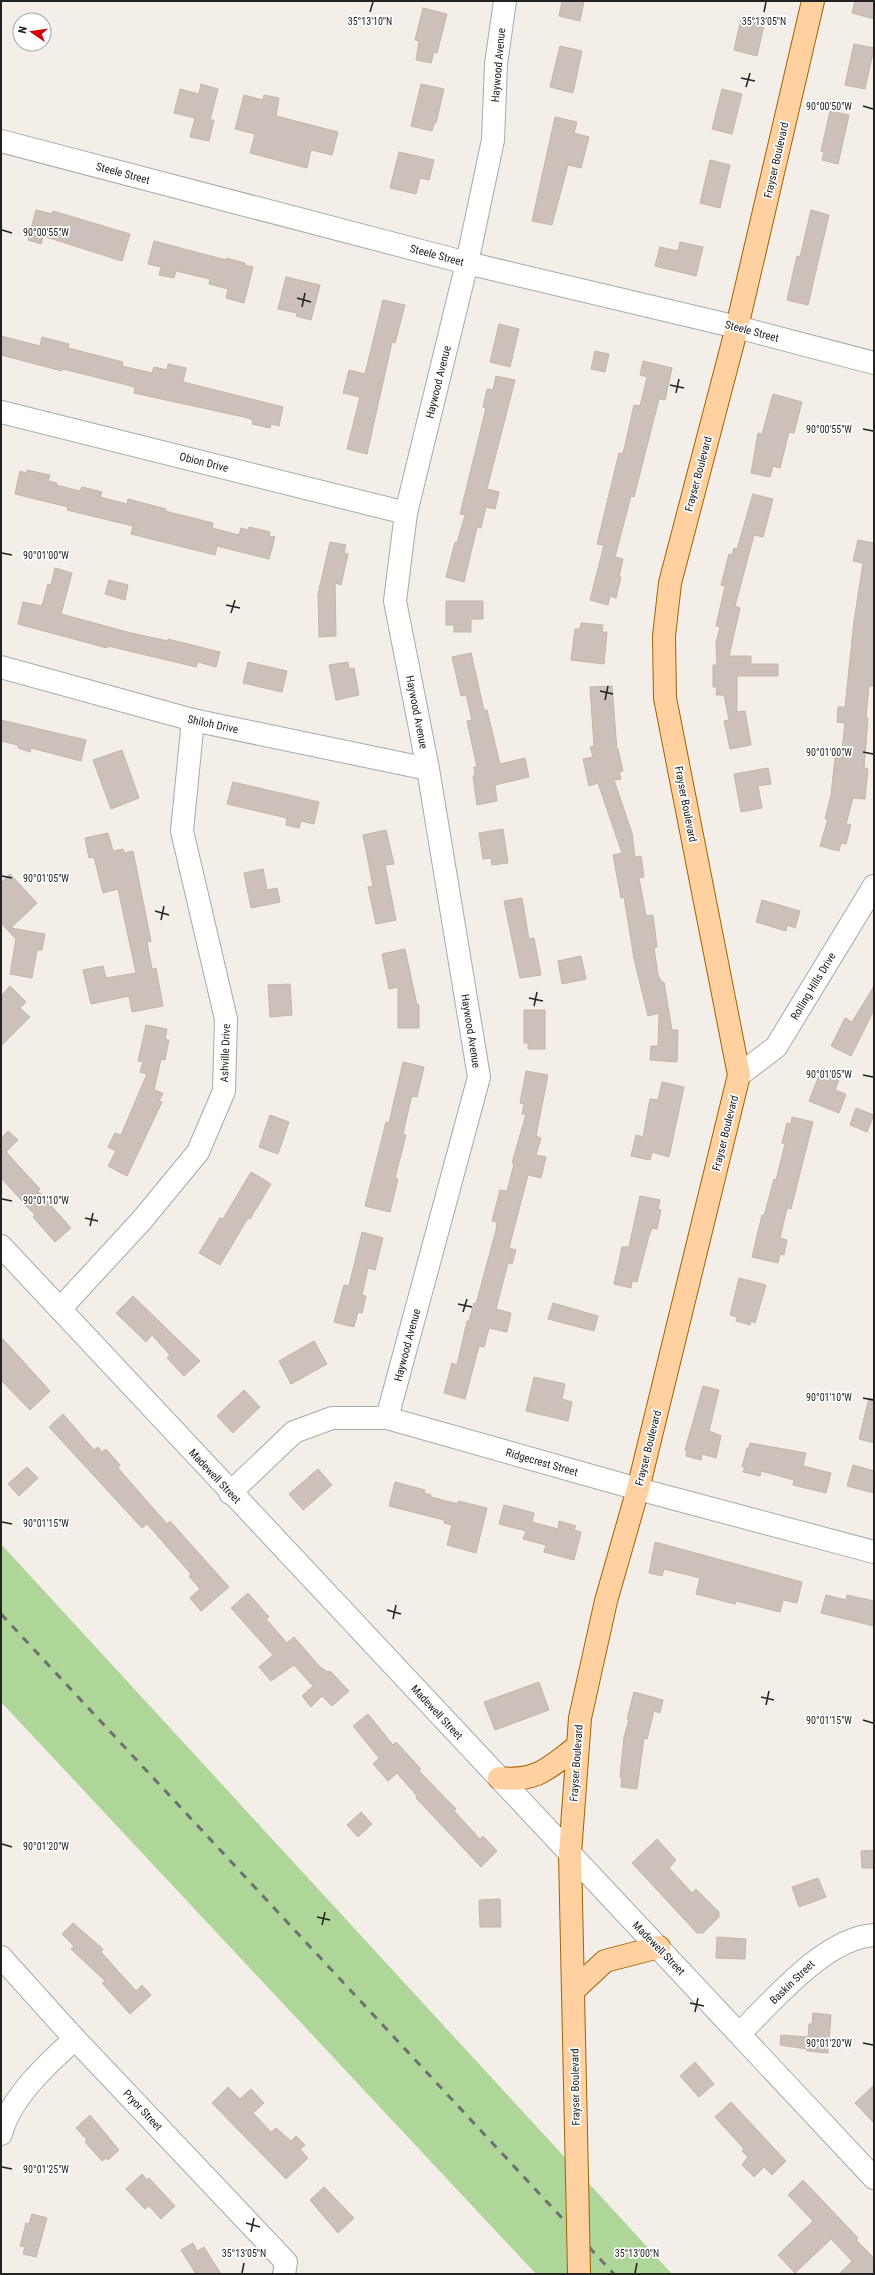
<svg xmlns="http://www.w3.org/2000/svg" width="875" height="2275" viewBox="0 0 875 2275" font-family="'Roboto Condensed',sans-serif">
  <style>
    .forest { fill: #aed698 }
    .building { fill: #cbc1ba; stroke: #c6b4a8 }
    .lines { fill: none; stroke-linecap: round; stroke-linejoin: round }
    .minor-casing { stroke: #a9a9a9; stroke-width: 24 }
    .major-casing { stroke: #9f6300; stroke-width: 24 }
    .minor { stroke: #fff; stroke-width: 22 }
    .major { stroke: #ffd1a0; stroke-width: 22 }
    .rail { stroke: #707070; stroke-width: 3; stroke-dasharray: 8 8; stroke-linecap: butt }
    .major-bridge-casing { stroke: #9f6300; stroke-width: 24; stroke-linecap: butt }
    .major-bridge { stroke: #ffd1a0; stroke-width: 22 }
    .ticks { fill: none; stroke: #222; stroke-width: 1.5 }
    .labels { text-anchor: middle; stroke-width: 3.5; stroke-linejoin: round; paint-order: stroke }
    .street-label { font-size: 11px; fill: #222; stroke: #fff }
    .ticks-label { font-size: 10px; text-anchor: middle; fill: #222; stroke: #fff; stroke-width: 3.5; stroke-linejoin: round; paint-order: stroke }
  </style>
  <rect width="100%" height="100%" fill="#f3eee8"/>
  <!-- forest -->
  <path class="forest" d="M1,1544L672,2274H536L1,1702Z"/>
  <!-- building -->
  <g class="building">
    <path d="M562,1H584L580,21L559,16Z"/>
    <path d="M855,1H874V19L852,13Z"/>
    <path d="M423,8L447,14L437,53L434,52L431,63L416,60L419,41L415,40Z"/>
    <path d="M741,19L764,25L757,56L734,50Z"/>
    <path d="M854,44L874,48L865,89L845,85Z"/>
    <path d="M560,46L582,51L573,93L550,87Z"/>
    <path d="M201,84L218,89L210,120H214L209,141L190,137L195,118L174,113L180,89L199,94Z"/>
    <path d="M421,84L444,89L436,123H434L432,131L411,126Z"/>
    <path d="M722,89L742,94L732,134L712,129Z"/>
    <path d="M244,95L263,100L264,95L279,98L276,116L338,132L332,155L311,150L307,168L250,153L255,134L235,129Z"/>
    <path d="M830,111L849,115L838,164L822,160L824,152L821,151Z"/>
    <path d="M555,117L577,122L574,133L589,137L581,168L568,165L552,225L532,221Z"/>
    <path d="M399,152L434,160L429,180L420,178L416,194L390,188Z"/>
    <path d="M710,160L730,165L720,208L700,203Z"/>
    <path d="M36,210L52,214L53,211L130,234L122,261L43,236L41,244L28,240Z"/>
    <path d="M811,210L829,215L808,305L787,300L797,256L800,257Z"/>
    <path d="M154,241L226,260V258L245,263V265L253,267L244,303L226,298L228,289L209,284L210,279L176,271L174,278L159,275L161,267L148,264Z"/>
    <path d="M680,242L703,247L696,276L655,266L660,247L678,251Z"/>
    <path d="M286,277L320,285L311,320L296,316L297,313L278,309Z"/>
    <path d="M383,300L405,305L395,343L392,342L367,454L347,449L360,397L343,393L349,370L365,374Z"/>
    <path d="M499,324L519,329L510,367L490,362Z"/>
    <path d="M1,336L40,346L42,337L69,344L68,348L123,362L122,366L152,373L154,367L167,370L168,364L186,368L183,382L283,407L279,426L271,424L270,428L252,424L253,420L244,417L134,393L135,387L63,369L62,371L1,355Z"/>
    <path d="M595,351L609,354L605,372L591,369Z"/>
    <path d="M643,361L672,368L665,400L659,399L634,497L631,496L615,557L623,559L619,577H621L616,598L610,596L608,605L590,600L604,545L597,544L619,453L623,454L634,405L640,406L647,377L640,375Z"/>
    <path d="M496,376L515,380L487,489L499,492L495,509L486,507L481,528L477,527L464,582L446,577L455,542L457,543L465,515L460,514L486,408L483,407L487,389L493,390Z"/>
    <path d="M773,394L802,402L794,433L789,432L780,468L773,466L770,477L751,473L758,433L762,434Z"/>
    <path d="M27,470L50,475L48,481L57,483L56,485L80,491L82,487L102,492L100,497L127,504L128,499L166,509L165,511L213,523L212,528L239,535L241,528L248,530L249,527L270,532L269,536L275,537L269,559L217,546L215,555L131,534L133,526L67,510L68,507L15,494L20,471L26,473Z"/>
    <path d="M753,494L773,499L763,537L754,535L735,606L740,608L729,656H751V664H778V676H737V712L745,711L751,745L730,749L724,721L729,720L724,695H716L717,687H713V665H717L716,643L720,627L716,626L725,586L721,585L729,554L732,555L734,548L737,549Z"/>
    <path d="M858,540L874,543V686H869L866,718H868L864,768L868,769L865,799L853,798L846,824L851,825L846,844L841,843L839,851L820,846L828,819H825L831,795L835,758H841L845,723L837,722L838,707H845L854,621L863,563L853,561Z"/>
    <path d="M330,542L346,545L344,553L348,554L341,585L335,583L336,636L319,637L318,594Z"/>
    <path d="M55,568L72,573L61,614L131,633L168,641V639L220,652L216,667L198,662L196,667L108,646L107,648L18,624L23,602L42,606L48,584L51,585Z"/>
    <path d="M109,580L128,585L125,600L105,594Z"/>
    <path d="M446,601H483V619H471V632H454V625H446Z"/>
    <path d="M581,623L603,625L602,632H607L604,664L571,660L575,629H580Z"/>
    <path d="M471,653L484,710H487L500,764L525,758L529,777L495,785L497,801L477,805L473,776L475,775L474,767H477L467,721L472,720L466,695L461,696L452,657Z"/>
    <path d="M248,662L287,671L282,692L243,683Z"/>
    <path d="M348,662L349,669L354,668L359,695L336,700L329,665Z"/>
    <path d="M612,686L617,750L618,749L623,771L619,772L621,779L614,780L632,833L635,857L641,856L644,877L639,878L646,916L653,915L657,947L654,948L658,975L662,982H664L672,1030H678L677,1062L650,1060L651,1046H658L659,1013L648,1016L634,959L624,897L621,898L613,855L622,853L598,783L589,786L583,759L593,757L590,747L594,746L590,687Z"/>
    <path d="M1,720L86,740L81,761L31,748L30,752L18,748V745L1,741Z"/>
    <path d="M122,750L139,798L111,809L93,760Z"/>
    <path d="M768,768L771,784L758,786L762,808L741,812L734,774Z"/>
    <path d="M233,782L319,802L314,824L301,821L299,828L286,825L287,818L227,804Z"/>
    <path d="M503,829L508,863L492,865L491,858L483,859L479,833Z"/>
    <path d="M386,830L394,864L385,865L396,920L376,924L368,887L373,886L363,835Z"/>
    <path d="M108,833L113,851L123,849L124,853L133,851L151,941L147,942L152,969L156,968L163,1006L132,1012L129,996L91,1004L83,970L103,966L106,978L136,973L118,889L103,893L94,857L89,858L85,838Z"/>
    <path d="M263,869L267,890L277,888L280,902L251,908L244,873Z"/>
    <path d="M10,874L37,903L11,928L45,934L42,950H37L32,978L10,974L16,939L1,923V883Z"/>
    <path d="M522,898L529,939L534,938L541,975L520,978L504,901Z"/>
    <path d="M762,900L800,911L795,928L787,925L786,931L756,922Z"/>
    <path d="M405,949L417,1005H419V1028H398V987L389,989L382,954Z"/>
    <path d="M581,956L586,979L562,984L558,961Z"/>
    <path d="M290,984L292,1015L270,1017L268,985Z"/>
    <path d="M10,986L26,1002L20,1008L30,1017L1,1046V996Z"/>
    <path d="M874,986V1010L851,1056L831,1046L845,1018L852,1022Z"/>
    <path d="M524,1010H545V1049H528V1043H524Z"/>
    <path d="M146,1025L167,1029L165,1039L169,1040L165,1060L161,1059L154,1090L163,1093L159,1101L162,1102L127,1176L108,1166L116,1151L108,1147L115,1133L121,1135L147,1074L140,1072L143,1062L138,1061Z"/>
    <path d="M403,1062L424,1067L417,1097L412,1096L409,1107L403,1134L406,1135L395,1178L398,1179L390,1212L365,1206L386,1122L389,1123Z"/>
    <path d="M822,1068L841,1075L835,1090L846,1094L839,1113L809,1101Z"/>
    <path d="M526,1071L548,1075L536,1136L541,1138L536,1155L546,1157L541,1178L528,1175L509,1248L516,1250L512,1264L508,1263L496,1309L511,1313L507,1332L489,1328L484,1347L479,1346L465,1399L444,1393L452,1363L457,1365L467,1321H469L474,1303L476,1304L496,1230L497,1222L492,1221L500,1190L507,1191L514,1164L512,1163L526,1114H522L524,1104L520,1103Z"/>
    <path d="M662,1082L684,1087L669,1157L652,1152L650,1160L631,1156L636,1135L643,1137L650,1099L658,1100Z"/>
    <path d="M856,1108L874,1115L867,1132L850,1125Z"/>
    <path d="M270,1115L289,1122L278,1154L259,1147Z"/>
    <path d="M792,1117L813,1122L791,1209L787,1208L780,1238L787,1240L784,1255L780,1254L778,1263L752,1257L762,1215L764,1216L774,1179L776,1180L785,1144L782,1143L787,1123L791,1124Z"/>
    <path d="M8,1131L18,1140L6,1152L40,1189L38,1191L71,1228L55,1242L33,1217L35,1215L1,1178V1138Z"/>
    <path d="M251,1172L271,1184L250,1219L248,1218L220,1265L199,1253L220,1218L223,1219Z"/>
    <path d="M640,1196L660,1200L658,1209L661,1210L657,1229L652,1228L649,1236L637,1282L632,1281L631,1288L614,1284L622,1247H629Z"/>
    <path d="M362,1232L383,1238L375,1270L368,1268L362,1295L366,1296L362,1313L358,1312L354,1327L334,1322L344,1285L349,1286Z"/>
    <path d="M739,1278L766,1285L755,1323L751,1321L750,1325L736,1321L737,1317L730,1315Z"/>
    <path d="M133,1296L200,1361L184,1376L167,1358L170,1355L152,1335L146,1342L116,1313Z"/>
    <path d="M553,1303L598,1316L594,1331L548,1319Z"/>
    <path d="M1,1337L50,1391L30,1410L1,1380Z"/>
    <path d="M314,1341L327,1364L291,1384L279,1361Z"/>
    <path d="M534,1377L565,1384L562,1399L572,1402L568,1421L526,1411Z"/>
    <path d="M703,1386L719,1390L709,1431L721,1436L716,1458L702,1454L701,1460L686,1456L687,1451L685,1450Z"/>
    <path d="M244,1390L260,1407L233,1433L217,1416Z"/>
    <path d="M869,1398L874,1399V1443L859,1439Z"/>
    <path d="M63,1414L94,1450L98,1447L102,1452L106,1449L120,1465L118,1468L167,1524L170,1521L229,1587L201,1611L190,1598L200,1589L189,1576L191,1574L147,1524L142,1528L49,1427Z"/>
    <path d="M750,1443L806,1453L803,1466L831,1473L826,1493L793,1485L794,1480L761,1471L760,1476L743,1472L745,1467H742L747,1448H749Z"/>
    <path d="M853,1465L874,1471V1493L847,1486Z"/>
    <path d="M27,1467L38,1478L19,1496L8,1484Z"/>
    <path d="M318,1469L332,1485L303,1510L289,1494Z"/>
    <path d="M395,1482L425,1490L424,1493L431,1495V1497L458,1504V1501L487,1508L476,1553L447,1545L452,1525L444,1523V1520L389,1506Z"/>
    <path d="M504,1505L534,1513L532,1522L558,1529L559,1521L576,1526L574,1530L581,1532L574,1560L544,1552L546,1545L523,1539L526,1531L499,1524Z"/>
    <path d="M655,1542L802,1582L797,1603L783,1600L780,1612L736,1601L735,1604L696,1594L700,1578L664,1569L662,1576L649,1573Z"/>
    <path d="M248,1593L269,1617L266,1619L287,1643L294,1637L320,1667L328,1672L330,1671L349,1691L332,1706L322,1696L311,1707L302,1696L313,1686L294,1665L271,1681L259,1667L273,1655L231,1608Z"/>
    <path d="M826,1595L846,1600L847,1595L874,1601V1626L821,1613Z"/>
    <path d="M539,1682L549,1710L495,1730L484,1702Z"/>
    <path d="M634,1692L663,1700L660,1713L654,1711L647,1739L644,1738L637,1789L621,1787L622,1777H620L624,1737L629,1719H627Z"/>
    <path d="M368,1714L393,1745L396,1742L421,1769L419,1771L456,1809L454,1811L480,1839L483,1836L497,1851L481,1867L416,1798L417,1796L397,1773L388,1781L373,1764L379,1758L353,1726Z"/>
    <path d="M361,1812L372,1824L358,1837L347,1825Z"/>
    <path d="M657,1839L676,1860L669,1868L692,1893L696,1889L719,1912V1917L703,1933H697L632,1863Z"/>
    <path d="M874,1850V1868H862L861,1851Z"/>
    <path d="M818,1878L826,1897L799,1907L792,1887Z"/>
    <path d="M500,1899L501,1927H480L479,1900Z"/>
    <path d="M73,1923L103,1949L101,1952L136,1991L142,1985L151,1995L130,2014L102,1983L105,1981L71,1949L74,1946L62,1934Z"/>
    <path d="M717,1937L746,1939L745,1959L716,1958Z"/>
    <path d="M813,2013L831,2015L828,2053L807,2051V2049L780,2045L781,2035L808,2037L809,2024H812Z"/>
    <path d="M695,2062L714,2084L699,2097L680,2076Z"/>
    <path d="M874,2085V2123L855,2103Z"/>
    <path d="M228,2087L240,2099L251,2089L264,2103L253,2113L271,2132L276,2128L291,2141L296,2136L305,2145L300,2149L308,2158L286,2179L212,2103Z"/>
    <path d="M731,2102L786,2161L772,2175L764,2167L754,2177L742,2165L748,2157L742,2151L744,2149L715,2117Z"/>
    <path d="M90,2115L119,2150L108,2160L106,2158L102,2161L85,2142L87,2140L76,2128Z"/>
    <path d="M142,2174L147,2180L149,2178L175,2206L161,2219L149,2206L145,2209L126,2189Z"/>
    <path d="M803,2180L858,2238L856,2240L874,2258V2274H839L852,2261L831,2239L795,2273L778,2255L813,2221L788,2195Z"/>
    <path d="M324,2187L354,2218L338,2233L310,2200Z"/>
    <path d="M32,2214L47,2218L36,2257L23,2254L25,2247L20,2246L26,2223L29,2224Z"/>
    <path d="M193,2243L197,2251L204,2247L221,2274H196L181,2250Z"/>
  </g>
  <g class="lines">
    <defs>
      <g id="minor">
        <path d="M1,141L467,263L737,327L874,363"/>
        <path d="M1,412L406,513"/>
        <path d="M1,667L193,720L428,769"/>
        <path d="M739,1075L776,1047L874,886"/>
        <path d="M1,1246L874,2178"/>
        <path d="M60,1309L142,1220L198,1152L224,1091L226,1019L182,831L193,720"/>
        <path d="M387,1418L479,1077L428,769L395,601L406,513L467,263L493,140L496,64L505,1"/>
        <path d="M230,1493L294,1432L332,1418H387L638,1489L874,1552"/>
        <path d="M1,1957L75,2039L286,2262L284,2274"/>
        <path d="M740,2033C774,2000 825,1938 874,1935"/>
        <path d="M1,2134C10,2098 48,2063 75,2039"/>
      </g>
      <g id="major">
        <path d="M499,1778C538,1782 548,1768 578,1746"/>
        <path d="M573,1991L605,1961L659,1947"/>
        <path d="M577,2177L570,1854L580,1718L606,1601L638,1489L739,1075L665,698L664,636L670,583L737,327L813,1"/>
      </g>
    </defs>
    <!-- minor casing -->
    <use href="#minor" class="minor-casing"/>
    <!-- major casing -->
    <use href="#major" class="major-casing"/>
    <!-- minor -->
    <use href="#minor" class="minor"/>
    <!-- major -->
    <use href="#major" class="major"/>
    <!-- rail -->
    <path class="rail" d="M1,1614L614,2274"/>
    <defs>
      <path id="major-bridge" d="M577,2177L579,2274"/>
    </defs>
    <!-- major-bridge casing -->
    <use href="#major-bridge" class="major-bridge-casing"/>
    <!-- major-bridge -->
    <use href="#major-bridge" class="major-bridge"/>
  </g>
  <!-- ticks -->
  <path class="ticks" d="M370,12L373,2M764,12L766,2M741,78L755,81M746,87L750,73M863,106L873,109M2,230L12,233M297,298L311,302M302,307L305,293M670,385L684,388M676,393L679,379M863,429L873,431M2,553L12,555M226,605L240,608M231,613L235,600M600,691L613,694M605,700L608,686M863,752L873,754M2,876L12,878M155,911L169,915M161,920L164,906M529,998L543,1001M534,1006L537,992M863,1075L873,1077M2,1199L12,1201M85,1218L98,1221M90,1226L93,1213M458,1304L472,1307M463,1312L467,1299M863,1398L873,1400M2,1522L12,1524M387,1610L401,1614M393,1619L396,1605M761,1697L774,1700M766,1705L769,1691M863,1720L873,1723M2,1844L12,1847M317,1917L330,1920M322,1925L325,1912M690,2003L704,2006M695,2012L698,1998M863,2043L873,2045M2,2167L12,2169M246,2223L260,2227M251,2232L254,2218M242,2273L244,2263M635,2273L637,2263"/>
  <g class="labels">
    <!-- street labels -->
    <g class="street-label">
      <text transform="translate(498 65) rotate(-85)" y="4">Haywood Avenue</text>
      <text transform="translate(776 160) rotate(-77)" y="4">Frayser Boulevard</text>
      <text transform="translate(123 173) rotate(15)" y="4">Steele Street</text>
      <text transform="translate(437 255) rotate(15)" y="4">Steele Street</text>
      <text transform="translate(752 331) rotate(15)" y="4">Steele Street</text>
      <text transform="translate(438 382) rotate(-76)" y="4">Haywood Avenue</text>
      <text transform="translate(204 462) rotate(14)" y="4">Obion Drive</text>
      <text transform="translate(698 474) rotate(-75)" y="4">Frayser Boulevard</text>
      <text transform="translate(417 712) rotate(79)" y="4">Haywood Avenue</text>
      <text transform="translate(213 724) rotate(12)" y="4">Shiloh Drive</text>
      <text transform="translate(686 804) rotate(79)" y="4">Frayser Boulevard</text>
      <text transform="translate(813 986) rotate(-59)" y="4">Rolling Hills Drive</text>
      <text transform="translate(471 1031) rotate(81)" y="4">Haywood Avenue</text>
      <text transform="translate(225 1053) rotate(-88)" y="4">Ashville Drive</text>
      <text transform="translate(725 1133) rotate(-76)" y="4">Frayser Boulevard</text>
      <text transform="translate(407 1345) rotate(-75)" y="4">Haywood Avenue</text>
      <text transform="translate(648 1448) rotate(-76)" y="4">Frayser Boulevard</text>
      <text transform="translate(542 1462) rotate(16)" y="4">Ridgecrest Street</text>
      <text transform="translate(215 1476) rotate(47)" y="4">Madewell Street</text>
      <text transform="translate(437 1712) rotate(47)" y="4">Madewell Street</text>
      <text transform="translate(576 1763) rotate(-86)" y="4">Frayser Boulevard</text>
      <text transform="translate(659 1948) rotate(46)" y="4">Madewell Street</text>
      <text transform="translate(792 1982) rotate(-44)" y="4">Baskin Street</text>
      <text transform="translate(575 2087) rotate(-91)" y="4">Frayser Boulevard</text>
      <text transform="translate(143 2110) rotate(47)" y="4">Pryor Street</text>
    </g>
  </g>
  <g class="ticks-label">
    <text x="370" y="25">35°13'10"N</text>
    <text x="764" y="25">35°13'05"N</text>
    <text x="829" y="110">90°00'50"W</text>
    <text x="46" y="236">90°00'55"W</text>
    <text x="829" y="433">90°00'55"W</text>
    <text x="46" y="559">90°01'00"W</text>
    <text x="829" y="756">90°01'00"W</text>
    <text x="46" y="882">90°01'05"W</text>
    <text x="829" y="1078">90°01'05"W</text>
    <text x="46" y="1204">90°01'10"W</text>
    <text x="829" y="1401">90°01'10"W</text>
    <text x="46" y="1527">90°01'15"W</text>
    <text x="829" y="1724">90°01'15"W</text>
    <text x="46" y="1850">90°01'20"W</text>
    <text x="829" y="2047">90°01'20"W</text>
    <text x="46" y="2173">90°01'25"W</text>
    <text x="244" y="2257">35°13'05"N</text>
    <text x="637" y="2257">35°13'00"N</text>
  </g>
  <!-- border -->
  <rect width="875" height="2275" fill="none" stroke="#222222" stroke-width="4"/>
  <!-- north arrow -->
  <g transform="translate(32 32) rotate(283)"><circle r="19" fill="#ffffff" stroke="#a7a7a7"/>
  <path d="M0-3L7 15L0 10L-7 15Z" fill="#d3000b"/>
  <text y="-6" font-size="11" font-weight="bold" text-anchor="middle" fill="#222222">N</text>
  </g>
</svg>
